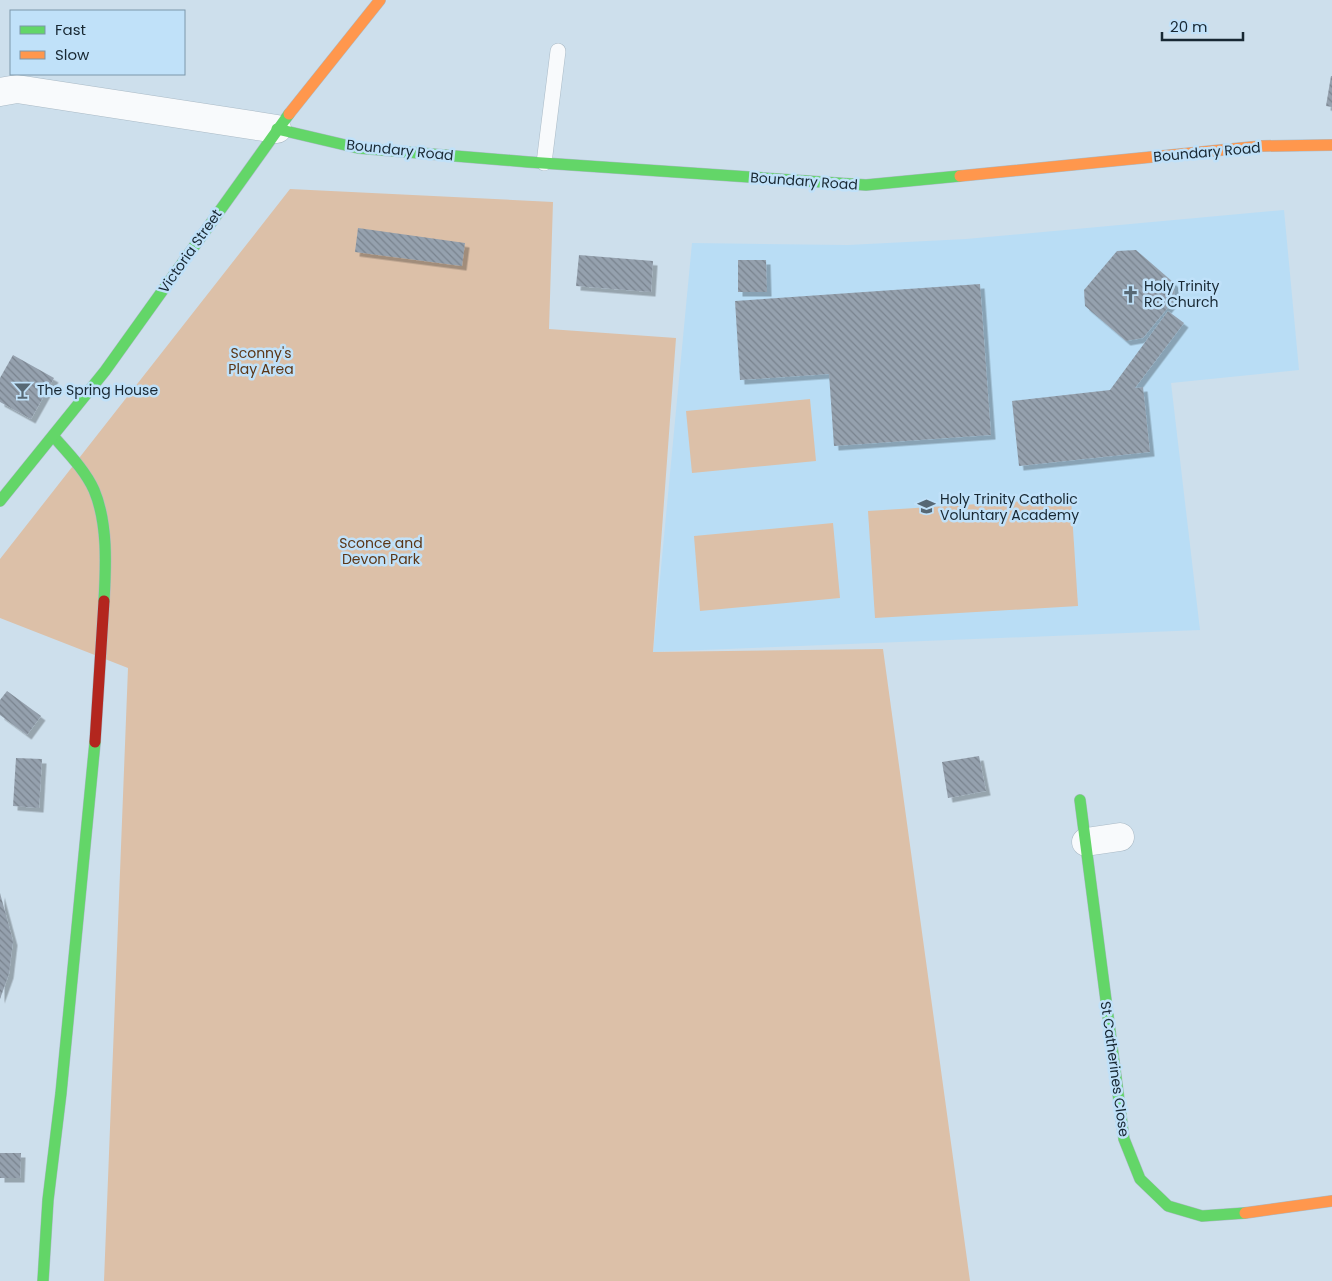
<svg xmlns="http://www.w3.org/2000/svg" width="1332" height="1281" viewBox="0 0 1332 1281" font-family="Poppins,sans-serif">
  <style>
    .built { fill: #b9ddf5 }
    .green { fill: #dcc0a8 }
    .building { fill: url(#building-back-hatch); filter: url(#shadow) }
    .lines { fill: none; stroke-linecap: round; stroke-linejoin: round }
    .lane-casing { stroke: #aabac6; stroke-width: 16 }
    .street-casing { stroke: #aabac6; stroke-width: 29 }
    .fast-casing { stroke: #aabac6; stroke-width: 12 }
    .slow-casing { stroke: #aabac6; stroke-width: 12 }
    .jam-casing { stroke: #aabac6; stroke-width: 12 }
    .lane { stroke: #f8fafc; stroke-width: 15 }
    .street { stroke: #f8fafc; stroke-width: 28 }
    .fast { stroke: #63d668; stroke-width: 11 }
    .slow { stroke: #ff974d; stroke-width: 11 }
    .jam { stroke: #b3261e; stroke-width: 11 }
    .labels { text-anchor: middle; stroke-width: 5; stroke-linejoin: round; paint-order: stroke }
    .street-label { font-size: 14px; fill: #182833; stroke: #c0e1f9 }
    .poi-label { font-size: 14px; fill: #182833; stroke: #c0e1f9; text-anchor: start }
    .park-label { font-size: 14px; fill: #5b3616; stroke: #c0e1f9 }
  </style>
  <defs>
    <pattern id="building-back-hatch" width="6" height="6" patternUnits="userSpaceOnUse" patternTransform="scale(1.25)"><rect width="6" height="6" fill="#95a1ae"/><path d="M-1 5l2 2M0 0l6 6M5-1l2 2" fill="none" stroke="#79838e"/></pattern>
    <filter id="shadow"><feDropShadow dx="4.5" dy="4.5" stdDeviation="0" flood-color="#0004"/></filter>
  </defs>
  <rect width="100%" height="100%" fill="#cddfec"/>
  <!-- built -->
  <path class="built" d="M1284,210L1299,370L1171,383L1200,630L653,652L692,243L848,245L966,239Z"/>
  <!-- green -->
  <g class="green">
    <path d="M290,189L553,202L549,329L676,338L653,652L883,649L970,1281H104L128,668L0,618V559Z"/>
    <path d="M810,399L816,461L692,473L686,411Z"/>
    <path d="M1071,498L1078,606L875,618L868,511Z"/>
    <path d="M833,523L840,598L700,611L694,536Z"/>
  </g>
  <!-- building -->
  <g class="building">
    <path d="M1331,76H1332V107L1326,106Z"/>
    <path d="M358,228L465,243L462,266L355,252Z"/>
    <path d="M1136,250L1174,283L1175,299L1143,338L1126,341L1085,306L1084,290L1117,251Z"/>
    <path d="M579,255L653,261L651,292L576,286Z"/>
    <path d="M738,260H766L767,292H738Z"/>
    <path d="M980,284L991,435L834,446L829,374L740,380L735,301Z"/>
    <path d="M1168,311L1184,323L1135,388L1143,387L1150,452L1019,466L1012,401L1110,390Z"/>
    <path d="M13,355L54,378L31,419L0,402V378Z"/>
    <path d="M7,691L41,716L27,735L0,715V700Z"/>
    <path d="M979,756L986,791L948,798L942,762Z"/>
    <path d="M16,758L42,759L39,808L13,806Z"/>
    <path d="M0,893L13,941L9,974L0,999Z"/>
    <path d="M0,1153H21L20,1178H0Z"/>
  </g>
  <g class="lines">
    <defs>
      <path id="lane" d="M544,163L558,51"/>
      <g id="street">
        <path d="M0,92L17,89L277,129"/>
        <path d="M1086,842L1120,837"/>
      </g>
      <g id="fast">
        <path d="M277,129L358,148L528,162L866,185L960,176"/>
        <path d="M54,437C68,453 85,470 94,490C108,523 106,566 104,601"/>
        <path d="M0,501L105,371L289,114"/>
        <path d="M1080,800L1124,1139L1140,1179L1168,1206L1202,1216L1245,1213"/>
        <path d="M43,1281L48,1200L61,1093L95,742"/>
      </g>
      <g id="slow">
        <path d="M289,114L380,0"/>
        <path d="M960,176L1262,146L1332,145"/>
        <path d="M1245,1213L1332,1201"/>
      </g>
      <path id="jam" d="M95,742L104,601"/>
    </defs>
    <!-- lane casing -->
    <use href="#lane" class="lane-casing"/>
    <!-- street casing -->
    <use href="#street" class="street-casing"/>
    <!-- fast casing -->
    <use href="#fast" class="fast-casing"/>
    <!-- slow casing -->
    <use href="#slow" class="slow-casing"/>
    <!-- jam casing -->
    <use href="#jam" class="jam-casing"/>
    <!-- lane -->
    <use href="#lane" class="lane"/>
    <!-- street -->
    <use href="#street" class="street"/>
    <!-- fast -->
    <use href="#fast" class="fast"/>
    <!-- slow -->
    <use href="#slow" class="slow"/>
    <!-- jam -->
    <use href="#jam" class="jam"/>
  </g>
  <!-- icons -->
  <defs>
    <symbol id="church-bare" viewBox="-9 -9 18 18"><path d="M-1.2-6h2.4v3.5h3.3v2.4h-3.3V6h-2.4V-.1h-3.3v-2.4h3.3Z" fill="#576874" stroke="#c0e1f9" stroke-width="2.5" paint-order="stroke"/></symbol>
    <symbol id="bar-bare" viewBox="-9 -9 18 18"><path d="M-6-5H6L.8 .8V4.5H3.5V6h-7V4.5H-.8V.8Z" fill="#576874" stroke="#c0e1f9" stroke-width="2.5" paint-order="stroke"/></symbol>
    <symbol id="school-bare" viewBox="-9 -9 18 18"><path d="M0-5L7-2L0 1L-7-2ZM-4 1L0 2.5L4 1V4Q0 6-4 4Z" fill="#576874" stroke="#c0e1f9" stroke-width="2.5" paint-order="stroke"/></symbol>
  </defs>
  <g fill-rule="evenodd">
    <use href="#church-bare" x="1118" y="282" width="25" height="25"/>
    <use href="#bar-bare" x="10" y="378" width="25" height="25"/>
    <use href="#school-bare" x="914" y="494" width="25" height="25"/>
  </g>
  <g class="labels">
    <!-- street labels -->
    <g class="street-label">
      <text transform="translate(400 150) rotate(6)" y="5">Boundary Road</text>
      <text transform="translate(1207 152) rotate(-5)" y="5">Boundary Road</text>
      <text transform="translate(804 181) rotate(4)" y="5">Boundary Road</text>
      <text transform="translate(190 251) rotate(-55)" y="5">Victoria Street</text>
      <text transform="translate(1115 1069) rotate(82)" y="5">St Catherines Close</text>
    </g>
    <!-- poi labels -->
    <g class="poi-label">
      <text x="1144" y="291">Holy Trinity<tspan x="1144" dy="16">RC Church</tspan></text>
      <text x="37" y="395">The Spring House</text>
      <text x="940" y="504">Holy Trinity Catholic<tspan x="940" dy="16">Voluntary Academy</tspan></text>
    </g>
    <!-- park labels -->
    <g class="park-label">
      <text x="261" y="358">Sconny's<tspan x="261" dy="16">Play Area</tspan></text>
      <text x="381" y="548">Sconce and<tspan x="381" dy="16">Devon Park</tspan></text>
    </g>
  </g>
  <!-- legend -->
  <rect x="10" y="10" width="175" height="65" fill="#c0e1f9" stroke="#7d97aa"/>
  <rect x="20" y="26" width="25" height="8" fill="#63d668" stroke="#7d97aa"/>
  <text x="55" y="35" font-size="15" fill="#182833">Fast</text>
  <rect x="20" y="51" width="25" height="8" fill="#ff974d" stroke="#7d97aa"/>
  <text x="55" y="60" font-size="15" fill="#182833">Slow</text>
  <!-- scale -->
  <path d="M1162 32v8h81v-8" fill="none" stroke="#182833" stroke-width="2.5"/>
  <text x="1170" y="32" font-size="15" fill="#182833" stroke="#c0e1f9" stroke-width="4" paint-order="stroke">20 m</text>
</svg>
